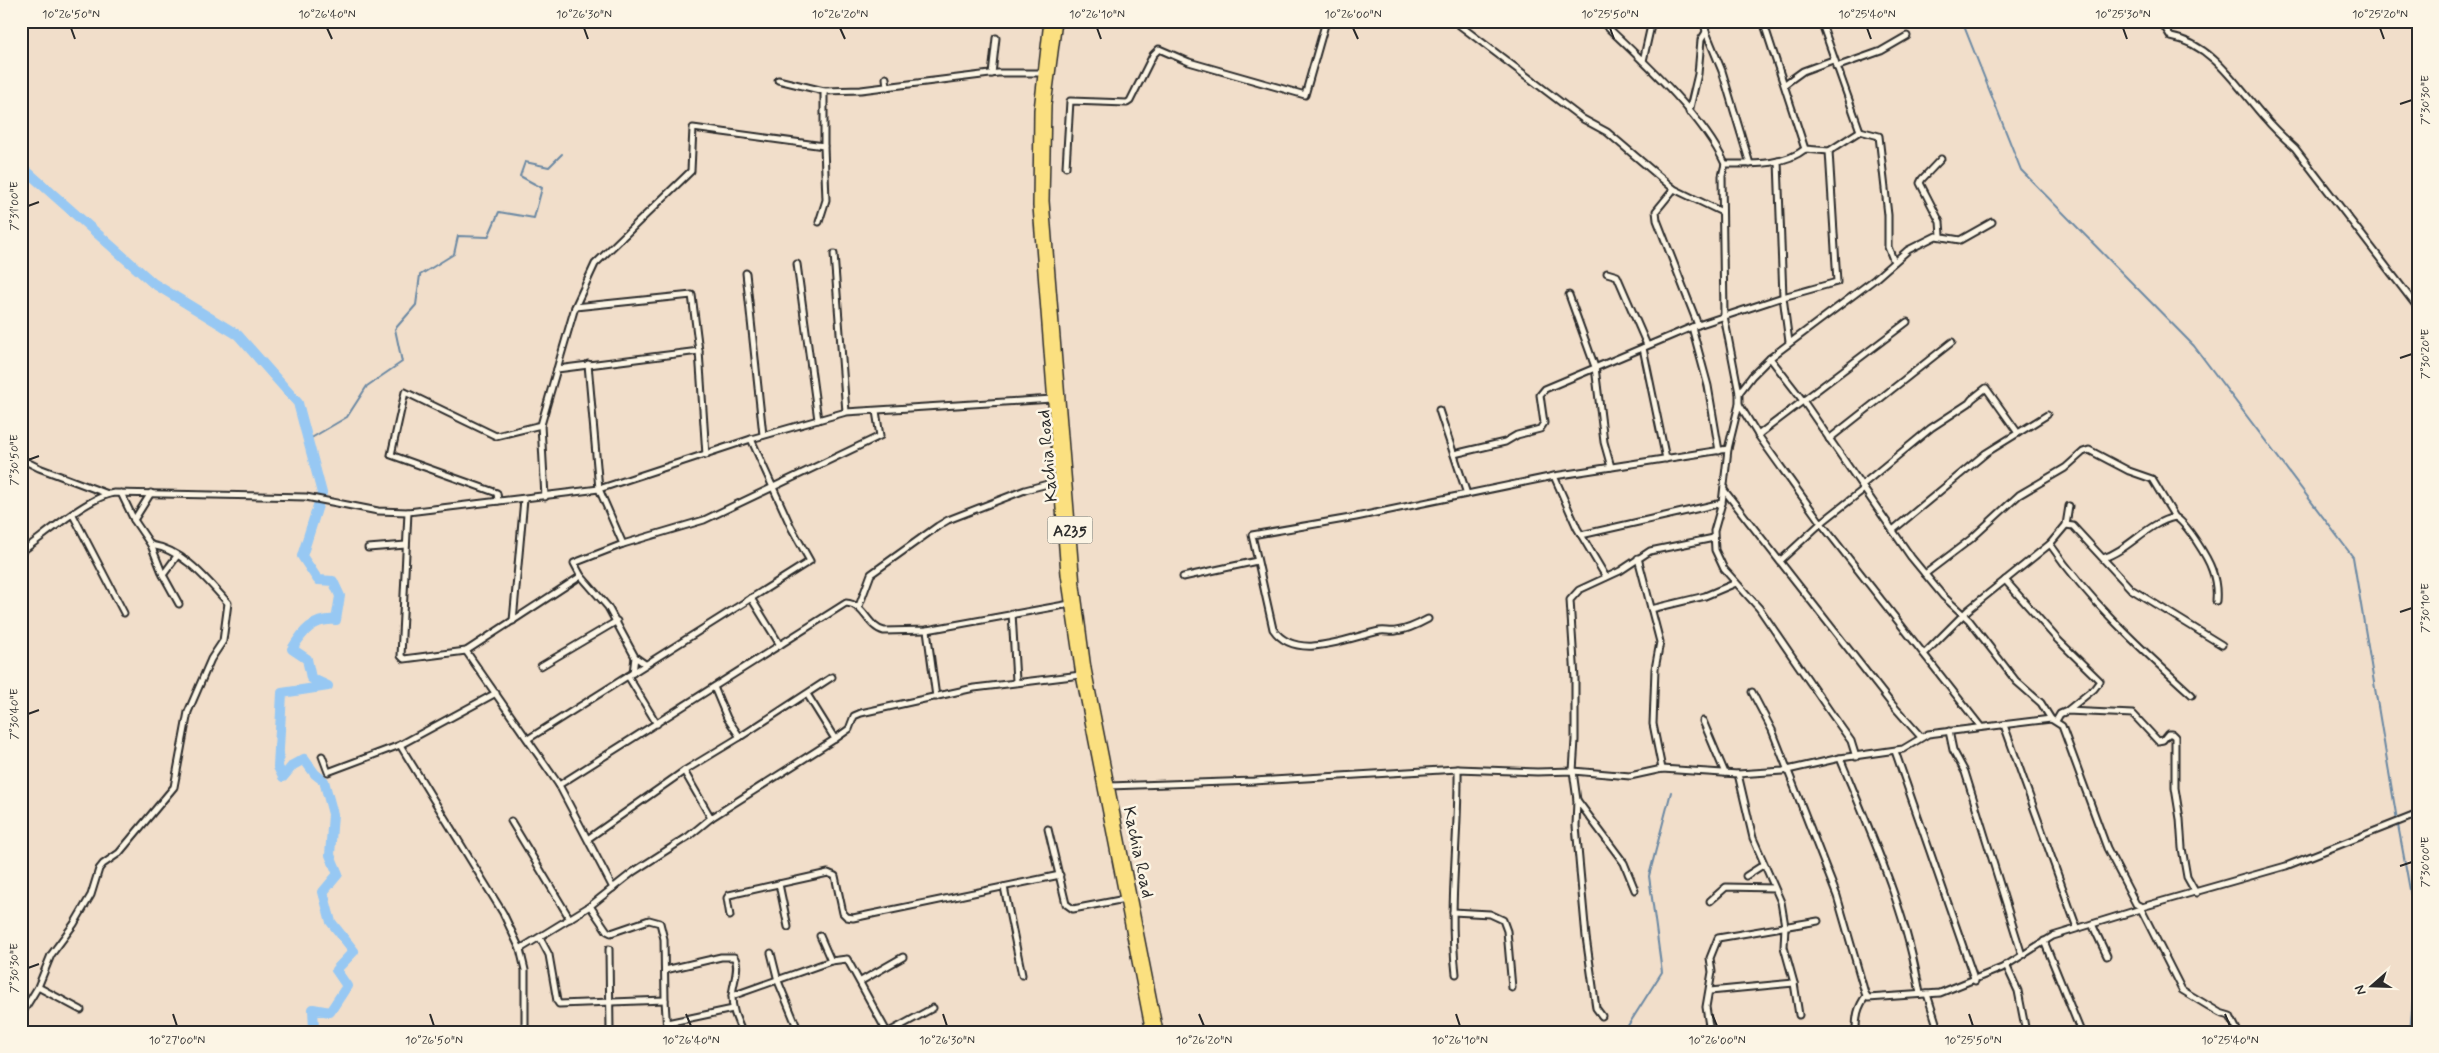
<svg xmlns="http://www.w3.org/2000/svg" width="2439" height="1053" viewBox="0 0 2439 1053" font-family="Mynerve,sans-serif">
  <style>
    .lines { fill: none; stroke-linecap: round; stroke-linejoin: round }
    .stream { stroke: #6c89a3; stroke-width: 2 }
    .river { stroke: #97c8f3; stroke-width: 10 }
    .street-casing { stroke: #2b2b2b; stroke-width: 9 }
    .highway-casing { stroke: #2b2b2b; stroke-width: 12 }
    .street { stroke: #fcf5e5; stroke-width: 5 }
    .highway { stroke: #fbe080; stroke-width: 9 }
    .ticks { fill: none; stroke: #2b2b2b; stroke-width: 2 }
    .labels { text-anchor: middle; stroke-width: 5; stroke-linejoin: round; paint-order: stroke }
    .shield { fill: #fcf5e5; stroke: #6a6863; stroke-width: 1 }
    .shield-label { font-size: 16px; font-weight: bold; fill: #2b2b2b }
    .street-label { font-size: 18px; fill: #2b2b2b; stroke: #fcf5e5 }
    .neatline { fill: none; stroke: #2b2b2b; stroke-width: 2 }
    .ticks-label { font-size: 12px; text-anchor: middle; fill: #2b2b2b }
  </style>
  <rect width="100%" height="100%" fill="#f1deca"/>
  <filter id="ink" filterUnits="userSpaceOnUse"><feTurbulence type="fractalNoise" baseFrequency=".02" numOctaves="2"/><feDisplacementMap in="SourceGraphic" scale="10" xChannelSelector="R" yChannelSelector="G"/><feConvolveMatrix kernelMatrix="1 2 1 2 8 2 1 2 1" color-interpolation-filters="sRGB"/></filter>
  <g filter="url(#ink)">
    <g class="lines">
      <!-- stream -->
      <g class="stream">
        <path d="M1962,21L2021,170L2194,346L2353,557L2397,820"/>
        <path d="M308,440L347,417L367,386L402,362L395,329L416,305L420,275L454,254L458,236L488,237L499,212L534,218L542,188L520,176L525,162L549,167L562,154"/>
        <path d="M2398,825L2418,933"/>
        <path d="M1624,1032L1662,972L1649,876L1671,792"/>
        <path d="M2410,1032L2418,945"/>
      </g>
      <!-- river -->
      <path class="river" d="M21,166L153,283L238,335L298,403L322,493L302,556L318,580L333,581L340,596L336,620C313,618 303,631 292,649L307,659L311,678L328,686L282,693L278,767L283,777L293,765L304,759L315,774L324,781L333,814L330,855L338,874L323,892L331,922L354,951L336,970L347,986L330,1012L313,1009L314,1029L318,1032"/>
      <defs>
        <g id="street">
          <path d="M1454,21L1583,119L1607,132L1674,189L1722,212"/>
          <path d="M1601,21C1640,58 1703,115 1725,164L1722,176L1724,316L1739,393V404L1728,449L1722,503L1714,531L1715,550L1724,569L1759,608L1831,713L1851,741L1856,757"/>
          <path d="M1763,21L1805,149"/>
          <path d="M1821,21L1860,131"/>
          <path d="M2161,21L2171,37C2213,44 2238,88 2265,118C2274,129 2285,139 2295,148L2418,308"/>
          <path d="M1706,32L1722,71L1750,164"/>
          <path d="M1643,61L1652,21"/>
          <path d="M1836,67L1881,51L1907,36"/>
          <path d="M992,74L996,38"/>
          <path d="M886,78L887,87"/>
          <path d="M778,80L824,91L861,90L998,73H1042"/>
          <path d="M1785,84L1803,71L1833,60"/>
          <path d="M1689,112L1698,74L1701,40L1706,32L1704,21"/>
          <path d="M1778,161L1783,297L1789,342"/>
          <path d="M1725,164C1751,164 1784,166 1805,149L1829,151L1860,131L1879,136L1888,215V247L1894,262"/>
          <path d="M1066,167L1070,101L1127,103L1130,101L1153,55L1159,49L1189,62L1305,95L1326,21"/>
          <path d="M1674,189L1656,211L1657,220L1698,325"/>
          <path d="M819,222L826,200L824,146"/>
          <path d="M1941,235L1940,222L1920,183L1922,179L1941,159"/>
          <path d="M834,254L846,412"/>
          <path d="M797,264L818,420"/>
          <path d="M746,273L763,435"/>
          <path d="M1607,273L1617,276L1647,345"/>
          <path d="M1569,295L1595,367L1604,442L1611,467"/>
          <path d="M1692,327L1708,386L1719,451"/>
          <path d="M1643,348L1666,459"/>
          <path d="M699,351L706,455"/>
          <path d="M1770,358L1804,402L1911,557L1943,596L1969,620L2016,681L2041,703L2051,719"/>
          <path d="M588,364L599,489L623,544"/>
          <path d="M557,369L575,307"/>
          <path d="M1739,393L1752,376L1770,358L1875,279L1908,250L1936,236L1960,240L1992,222"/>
          <path d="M1739,404L1758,435L1821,523L1981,727"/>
          <path d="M1439,410L1467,494"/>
          <path d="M541,425L545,497"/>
          <path d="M1758,435L1907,322"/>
          <path d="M1829,439L1952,342"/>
          <path d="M1454,454L1505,442L1517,435L1540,429L1544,423L1540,395L1545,389L1692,327L1783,297L1837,282L1829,151"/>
          <path d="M21,459L39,468L108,494"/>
          <path d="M1554,476L1577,528L1606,577"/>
          <path d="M1862,485L1931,428L1969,403L1972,399L1986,388L2018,433"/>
          <path d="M1724,490L1890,702L1921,737"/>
          <path d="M498,501L497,493L391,455L405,392L496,436L541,425L557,369L699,351L692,295L575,307L595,264L691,171L693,128L824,146V91"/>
          <path d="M408,512L401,656L404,659L466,651L581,576L574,563L623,544L704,520L880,436L876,411"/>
          <path d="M73,515L124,613"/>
          <path d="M134,520L151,493"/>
          <path d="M2066,525L2073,526L2131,589L2222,645"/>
          <path d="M1893,530L1986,453L2047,415"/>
          <path d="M1581,535L1722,503"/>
          <path d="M2050,544C2089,601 2141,649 2192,695"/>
          <path d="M151,545L163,575L179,604"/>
          <path d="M368,548L406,545"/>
          <path d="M21,552C44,536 88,497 114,493L306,497L378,511L408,512L599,489L751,439L846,412L1052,399"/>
          <path d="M1638,558L1660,642L1655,669L1653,724L1662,769"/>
          <path d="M2103,558C2129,550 2147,523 2175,517"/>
          <path d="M1780,561L1821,523L1864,489"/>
          <path d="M1925,574L1971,539L2019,495L2065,468L2083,452L2089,450L2129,471L2152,479L2175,517C2186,522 2208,558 2212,570C2216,581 2217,590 2216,601"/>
          <path d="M163,575L177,556"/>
          <path d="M581,576L608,607L635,657L645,664"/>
          <path d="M1183,577L1257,561"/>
          <path d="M2005,580L2058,640L2100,681L2094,689L2068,710"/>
          <path d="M751,598L780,645"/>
          <path d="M859,606L871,574L938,526L948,520L1025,490L1059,481"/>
          <path d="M1651,609L1705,596L1736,583"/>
          <path d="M1012,613L1016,681"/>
          <path d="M1428,619C1417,625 1407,630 1396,631C1390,632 1385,630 1380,631C1349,637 1296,663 1273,629L1252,535L1356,517L1554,476L1728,449"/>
          <path d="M513,621L524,499"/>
          <path d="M927,630L936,697"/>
          <path d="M466,651L559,785L613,888"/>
          <path d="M1924,654L1968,610L2050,544L2066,525L2069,506"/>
          <path d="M541,666L617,621"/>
          <path d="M633,673L635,657"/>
          <path d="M628,676L657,724"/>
          <path d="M714,687L727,718L740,737"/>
          <path d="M1752,692L1772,730L1837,896L1865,993L1868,998L1940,993L2002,968L2053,936L2141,909L2142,907"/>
          <path d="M496,693L400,745L503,913L520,949L525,970V1032"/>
          <path d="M1703,721L1725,773"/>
          <path d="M2056,721L2060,714L2067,711L2133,714L2158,741L2163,740L2168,734H2172L2175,737V788L2180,819L2182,848L2187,877L2196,893"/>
          <path d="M2004,725L2077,928"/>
          <path d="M1949,731L1953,750L1965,772L2022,955"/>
          <path d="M528,739L810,561L791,527L751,439"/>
          <path d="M835,739L849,729L854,716L861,713L974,688L1081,675"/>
          <path d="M1895,751L1975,981"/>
          <path d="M322,756L328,772L400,745"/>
          <path d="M1840,758C1871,834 1907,912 1920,994"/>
          <path d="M684,771L711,818"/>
          <path d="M1738,774L1753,838L1781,902L1785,926L1784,947L1794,983L1799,1015"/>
          <path d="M21,779V781"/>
          <path d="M559,785L846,603C865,604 867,627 884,631L927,630L1070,604"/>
          <path d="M1109,786L1254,781L1458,769L1537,772L1573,771L1630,776L1662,769L1738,774L1783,771L1840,758L1903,749L1928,734L2051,719L2062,726L2107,848L2136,904L2142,907L2286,866L2418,814"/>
          <path d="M1577,800L1624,863L1635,890"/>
          <path d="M511,821L570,919"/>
          <path d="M1048,829L1066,904L1073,909L1125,899"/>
          <path d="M589,838L684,771L740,737L832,677"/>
          <path d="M1746,876L1763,865"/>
          <path d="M779,884L788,927"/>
          <path d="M1004,887L1022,975"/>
          <path d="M1710,901L1726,887L1774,888"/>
          <path d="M590,906L607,931L611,933L649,920L660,923L664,939L665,1000L667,1032"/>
          <path d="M2141,909L2182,990L2220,1013L2230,1016L2238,1032"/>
          <path d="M1453,912L1490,914L1503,920L1507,931L1512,988"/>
          <path d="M730,916L727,898L729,895L828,873L835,876L843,913L847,917L853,918L1060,875"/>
          <path d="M2092,924L2107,956"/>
          <path d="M820,936L831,961"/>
          <path d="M540,938L549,955L557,1001L559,1004L665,1000"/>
          <path d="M2044,941L2081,1032"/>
          <path d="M520,949L590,906L633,872L689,836L711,818L835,739L807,694"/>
          <path d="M609,949L610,1032"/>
          <path d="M771,953L778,981L799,1032"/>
          <path d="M2006,965L2018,991L2026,1032"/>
          <path d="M665,970L721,957H734C741,966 732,985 732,997C732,1010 737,1020 742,1032"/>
          <path d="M1456,974C1448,906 1459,838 1458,769"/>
          <path d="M861,981L903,957"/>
          <path d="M38,987L81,1010"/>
          <path d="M1710,991L1794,983"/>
          <path d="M1927,994L1939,1032"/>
          <path d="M732,996L831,961L847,959L887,1032"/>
          <path d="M21,1015L38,987L51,955L74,924L91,895L99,869L103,864L119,853L174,787L188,712L211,659L223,641L228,603C207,580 184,550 151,545L134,520L121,493"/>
          <path d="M1602,1016L1596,1008L1586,937L1576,826L1577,800L1573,771L1575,740V679L1570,600L1579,590L1620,571L1650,551L1714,538"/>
          <path d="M667,1023L733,1009"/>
          <path d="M889,1032L933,1008"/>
          <path d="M1710,1032L1706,1007L1712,972L1710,958L1718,938L1818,921"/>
          <path d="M1856,1032C1856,1017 1857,1008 1866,996"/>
        </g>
        <g id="highway">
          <path d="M1049,21L1039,110L1038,206L1066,574L1081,675L1151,1032"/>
          <path d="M1057,21L1046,105L1044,201L1075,586L1086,669L1158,1032"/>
        </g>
      </defs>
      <!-- street casing -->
      <use href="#street" class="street-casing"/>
      <!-- highway casing -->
      <use href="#highway" class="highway-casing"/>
      <!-- street -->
      <use href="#street" class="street"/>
      <!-- highway -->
      <use href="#highway" class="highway"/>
    </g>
  </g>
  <!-- ticks -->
  <path class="ticks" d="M71,28L75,39M327,28L332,39M584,28L588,39M840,28L845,39M1097,28L1101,39M1353,28L1358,39M1610,28L1614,39M1867,28L1871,39M2123,28L2127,39M2380,28L2384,39M2400,104L2412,100M28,206L39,202M2400,358L2412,354M28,460L39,456M2400,612L2412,608M28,714L39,710M2400,866L2412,862M28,968L39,964M173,1014L177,1026M430,1014L434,1026M686,1014L691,1026M943,1014L947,1026M1199,1014L1204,1026M1456,1014L1460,1026M1712,1014L1717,1026M1969,1014L1973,1026M2225,1014L2230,1026"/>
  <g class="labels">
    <!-- shield labels -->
    <rect class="shield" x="1047.5" y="516.5" width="45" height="27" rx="4"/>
    <g class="shield-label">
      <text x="1070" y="536">A235</text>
    </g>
    <!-- street labels -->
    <g class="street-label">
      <text transform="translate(1047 456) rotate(-95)" y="6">Kachia Road</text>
      <text transform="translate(1139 852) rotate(78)" y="6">Kachia Road</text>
    </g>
  </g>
  <!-- margin -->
  <rect width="2439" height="1053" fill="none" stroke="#fcf5e5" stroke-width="55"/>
  <!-- north arrow -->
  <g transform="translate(2372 986) rotate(250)" stroke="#fcf5e5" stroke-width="4" paint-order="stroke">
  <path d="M0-4L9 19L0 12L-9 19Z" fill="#2b2b2b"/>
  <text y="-8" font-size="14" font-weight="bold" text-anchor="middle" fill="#2b2b2b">N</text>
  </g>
  <rect x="28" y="28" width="2384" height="998" class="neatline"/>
  <g class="ticks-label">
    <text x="71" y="18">10°26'50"N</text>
    <text x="327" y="18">10°26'40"N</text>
    <text x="584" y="18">10°26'30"N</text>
    <text x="840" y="18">10°26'20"N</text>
    <text x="1097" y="18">10°26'10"N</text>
    <text x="1353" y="18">10°26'00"N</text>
    <text x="1610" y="18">10°25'50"N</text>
    <text x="1867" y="18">10°25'40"N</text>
    <text x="2123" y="18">10°25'30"N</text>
    <text x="2380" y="18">10°25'20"N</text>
    <text transform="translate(2425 100) rotate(-90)" y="4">7°30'30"E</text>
    <text transform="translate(14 206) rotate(-90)" y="4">7°31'00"E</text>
    <text transform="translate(2425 354) rotate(-90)" y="4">7°30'20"E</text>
    <text transform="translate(14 460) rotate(-90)" y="4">7°30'50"E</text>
    <text transform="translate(2425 608) rotate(-90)" y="4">7°30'10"E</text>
    <text transform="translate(14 714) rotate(-90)" y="4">7°30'40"E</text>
    <text transform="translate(2425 862) rotate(-90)" y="4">7°30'00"E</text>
    <text transform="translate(14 968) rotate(-90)" y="4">7°30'30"E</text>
    <text x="177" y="1044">10°27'00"N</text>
    <text x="434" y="1044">10°26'50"N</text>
    <text x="691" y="1044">10°26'40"N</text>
    <text x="947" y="1044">10°26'30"N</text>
    <text x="1204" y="1044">10°26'20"N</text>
    <text x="1460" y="1044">10°26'10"N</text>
    <text x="1717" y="1044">10°26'00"N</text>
    <text x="1973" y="1044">10°25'50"N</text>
    <text x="2230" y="1044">10°25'40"N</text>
  </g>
</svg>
